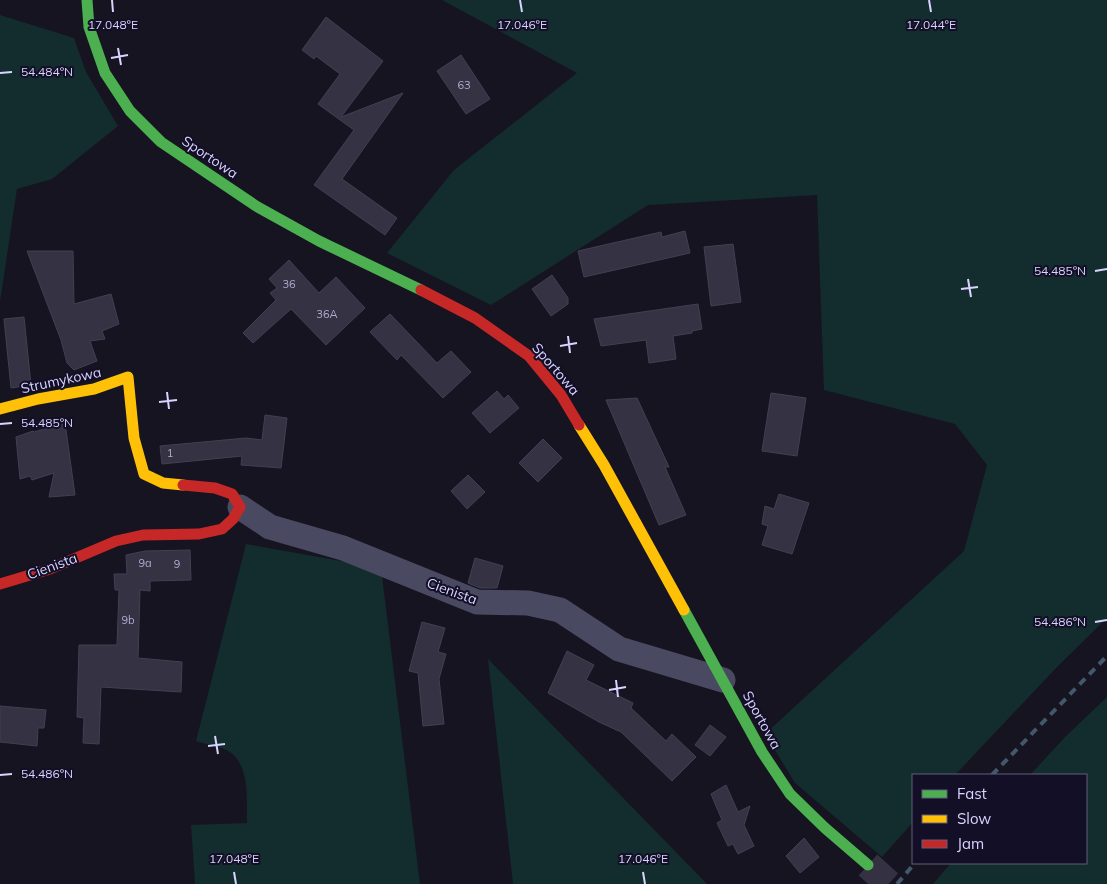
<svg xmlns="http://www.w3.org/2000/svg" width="1107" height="884" viewBox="0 0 1107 884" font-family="Mulish,sans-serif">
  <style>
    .green { fill: #132c2d }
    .building { fill: #343243; stroke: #433f54 }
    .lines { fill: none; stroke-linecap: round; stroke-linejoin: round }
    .secondary-tunnel { stroke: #333142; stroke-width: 28; stroke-dasharray: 28 14; stroke-linecap: butt }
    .street { stroke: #4a4962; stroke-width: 25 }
    .fast { stroke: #4caf50; stroke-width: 11 }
    .slow { stroke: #ffc107; stroke-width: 11 }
    .jam { stroke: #c62828; stroke-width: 11 }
    .rail { stroke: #43596b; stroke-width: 4; stroke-dasharray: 8 6; stroke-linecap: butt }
    .ticks { fill: none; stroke: #d9d4ff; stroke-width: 2 }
    .labels { text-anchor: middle; stroke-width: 4; stroke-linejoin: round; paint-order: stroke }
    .number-label { font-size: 11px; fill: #b0acd0 }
    .street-label { font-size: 14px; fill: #d9d4ff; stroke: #130f26 }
    .ticks-label { font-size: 12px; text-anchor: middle; fill: #d9d4ff; stroke: #130f26; stroke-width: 4; stroke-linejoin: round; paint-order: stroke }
  </style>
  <rect width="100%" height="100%" fill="#161421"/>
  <!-- green -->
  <g class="green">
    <path d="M442,0H1107V618L1057,667L955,775H913V822L882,857L795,783L765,734L964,551L987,465L955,424L824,390L817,195L648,205L491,305L387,253L454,170L577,73Z"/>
    <path d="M0,15L74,38L86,72L118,126L52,179L17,189L0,302Z"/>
    <path d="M246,544L381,568L420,884H195L191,825L247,823C246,802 251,767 230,752C223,747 205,744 196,741Z"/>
    <path d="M488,659L707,884H513Z"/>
    <path d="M1107,697V884H933L951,863H1086V775H1030L1065,737Z"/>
  </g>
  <!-- building -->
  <g class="building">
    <path d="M326,17L383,61L341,117L403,93L342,179L397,218L385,235L314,185L354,130L318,104L340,74L316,56L314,59L302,50Z"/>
    <path d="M461,55L490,99L466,114L437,71Z"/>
    <path d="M685,231L690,253L584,277L578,251L661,232L662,237Z"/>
    <path d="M733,244L741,302L711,306L704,247Z"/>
    <path d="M27,251H73L74,304L111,294L119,324L102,331L105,339L90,341L97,361L74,370L67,363L61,340Z"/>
    <path d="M289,260L319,293L336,277L365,308L326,345L291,309L253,343L243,333L276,300L270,293L277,288L269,279Z"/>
    <path d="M552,275L568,298V304L551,316L532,289Z"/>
    <path d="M698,304L702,329L692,331V333L673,336L676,359L649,363L646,340L601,346L594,319Z"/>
    <path d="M390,314L437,363L451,351L471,372L443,398L401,355L397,360L370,332Z"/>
    <path d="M24,317L31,385L11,388L4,319Z"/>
    <path d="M497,391L504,399L508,395L519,408L490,433L472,413Z"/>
    <path d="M771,393L806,398L797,456L762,451Z"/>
    <path d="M637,398L669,467H665L686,515L659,525L606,400Z"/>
    <path d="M265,415L287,418L281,468L241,465L242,456L162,464L160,446L246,438L262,440Z"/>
    <path d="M65,423L75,495L49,497L54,473L32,480L30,476L20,479L16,437L33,431L34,432Z"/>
    <path d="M543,439L562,458L538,482L519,463Z"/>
    <path d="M468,475L485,492L467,509L451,491Z"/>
    <path d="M779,494L809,503L792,554L762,545L768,526L762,524L765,506L774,509Z"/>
    <path d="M190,550L191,580L150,581V591L140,590L138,658L182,662L181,692L101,687L99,744L83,743L84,718L77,717L79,645H117L119,590H115L114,574H127L126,555L145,551Z"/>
    <path d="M475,558L503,566L497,588H480L468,583Z"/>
    <path d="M422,622L445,628L438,652L446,654L439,679L444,724L423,726L418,673L409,671Z"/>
    <path d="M567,651L594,665L586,680L633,703L631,708L666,741L672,734L696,757L672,781L621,732L599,722L548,693Z"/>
    <path d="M0,706L46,710L44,728H38L37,746L0,742Z"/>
    <path d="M710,725L726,737L710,756L695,745Z"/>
    <path d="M726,785L738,812L750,806L744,825L754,846L738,854L733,844L728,846L717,823L722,820L711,794Z"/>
    <path d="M804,838L819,857L800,873L786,856Z"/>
  </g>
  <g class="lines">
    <!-- secondary-tunnel -->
    <path class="secondary-tunnel" d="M868,865L889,884"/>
    <!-- street -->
    <path class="street" d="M240,507L270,527L343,548L477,602L528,603L560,610L619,649L723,680"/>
    <!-- fast -->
    <g class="fast">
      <path d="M87,0L89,27L105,73L130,111L161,142L256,206L319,241L421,290"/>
      <path d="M684,610L762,752L790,794L825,828L868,865"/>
    </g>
    <!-- slow -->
    <g class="slow">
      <path d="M0,409L38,399L94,389L128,377L134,438L144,474L163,483L183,485"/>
      <path d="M579,425L604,465L684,610"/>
    </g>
    <!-- jam -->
    <g class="jam">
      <path d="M421,290L475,318L529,356L561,395L579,425"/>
      <path d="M0,584L50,569L116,541L143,535L199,534L222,529L233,519L240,507L232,494L215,488L183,485"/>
    </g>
    <!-- rail -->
    <g class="rail">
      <path d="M992,775L1107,656"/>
      <path d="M897,884L915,863"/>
    </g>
  </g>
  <!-- ticks -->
  <path class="ticks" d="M112,0L113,12M520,0L522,12M929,0L931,12M118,48L121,65M111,58L128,55M0,73L12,72M1095,271L1107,269M968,279L971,297M961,289L978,287M568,336L570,353M560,346L577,343M167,392L169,409M159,402L177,400M0,424L12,423M1095,622L1107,620M616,680L618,697M609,690L626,687M215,736L218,754M208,746L225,744M0,775L12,774M234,872L236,884M643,872L645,884"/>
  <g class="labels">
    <!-- number labels -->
    <g class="number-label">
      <text x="464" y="89">63</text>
      <text x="289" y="288">36</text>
      <text x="327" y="318">36A</text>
      <text x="170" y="457">1</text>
      <text x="145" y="567">9a</text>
      <text x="177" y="568">9</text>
      <text x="128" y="624">9b</text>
    </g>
    <!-- street labels -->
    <g class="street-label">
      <text transform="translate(210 157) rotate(34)" y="5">Sportowa</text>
      <text transform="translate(556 369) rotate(49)" y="5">Sportowa</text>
      <text transform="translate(61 380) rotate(-12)" y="5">Strumykowa</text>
      <text transform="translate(52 566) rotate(-20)" y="5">Cienista</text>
      <text transform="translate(452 591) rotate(20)" y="5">Cienista</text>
      <text transform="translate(762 720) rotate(61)" y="5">Sportowa</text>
    </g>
  </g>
  <g class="ticks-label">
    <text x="113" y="29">17.048°E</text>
    <text x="522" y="29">17.046°E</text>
    <text x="931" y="29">17.044°E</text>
    <text x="47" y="76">54.484°N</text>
    <text x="1060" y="275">54.485°N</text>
    <text x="47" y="427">54.485°N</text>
    <text x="1060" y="626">54.486°N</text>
    <text x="47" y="778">54.486°N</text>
    <text x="234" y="863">17.048°E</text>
    <text x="643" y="863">17.046°E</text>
  </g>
  <!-- legend -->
  <rect x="912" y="774" width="175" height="90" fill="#130f26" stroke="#625e7d"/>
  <rect x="922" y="790" width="25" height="8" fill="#4caf50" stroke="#625e7d"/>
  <text x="957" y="799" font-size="15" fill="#d9d4ff">Fast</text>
  <rect x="922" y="815" width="25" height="8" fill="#ffc107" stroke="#625e7d"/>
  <text x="957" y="824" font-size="15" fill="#d9d4ff">Slow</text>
  <rect x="922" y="840" width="25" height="8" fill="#c62828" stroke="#625e7d"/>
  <text x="957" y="849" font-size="15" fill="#d9d4ff">Jam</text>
</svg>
